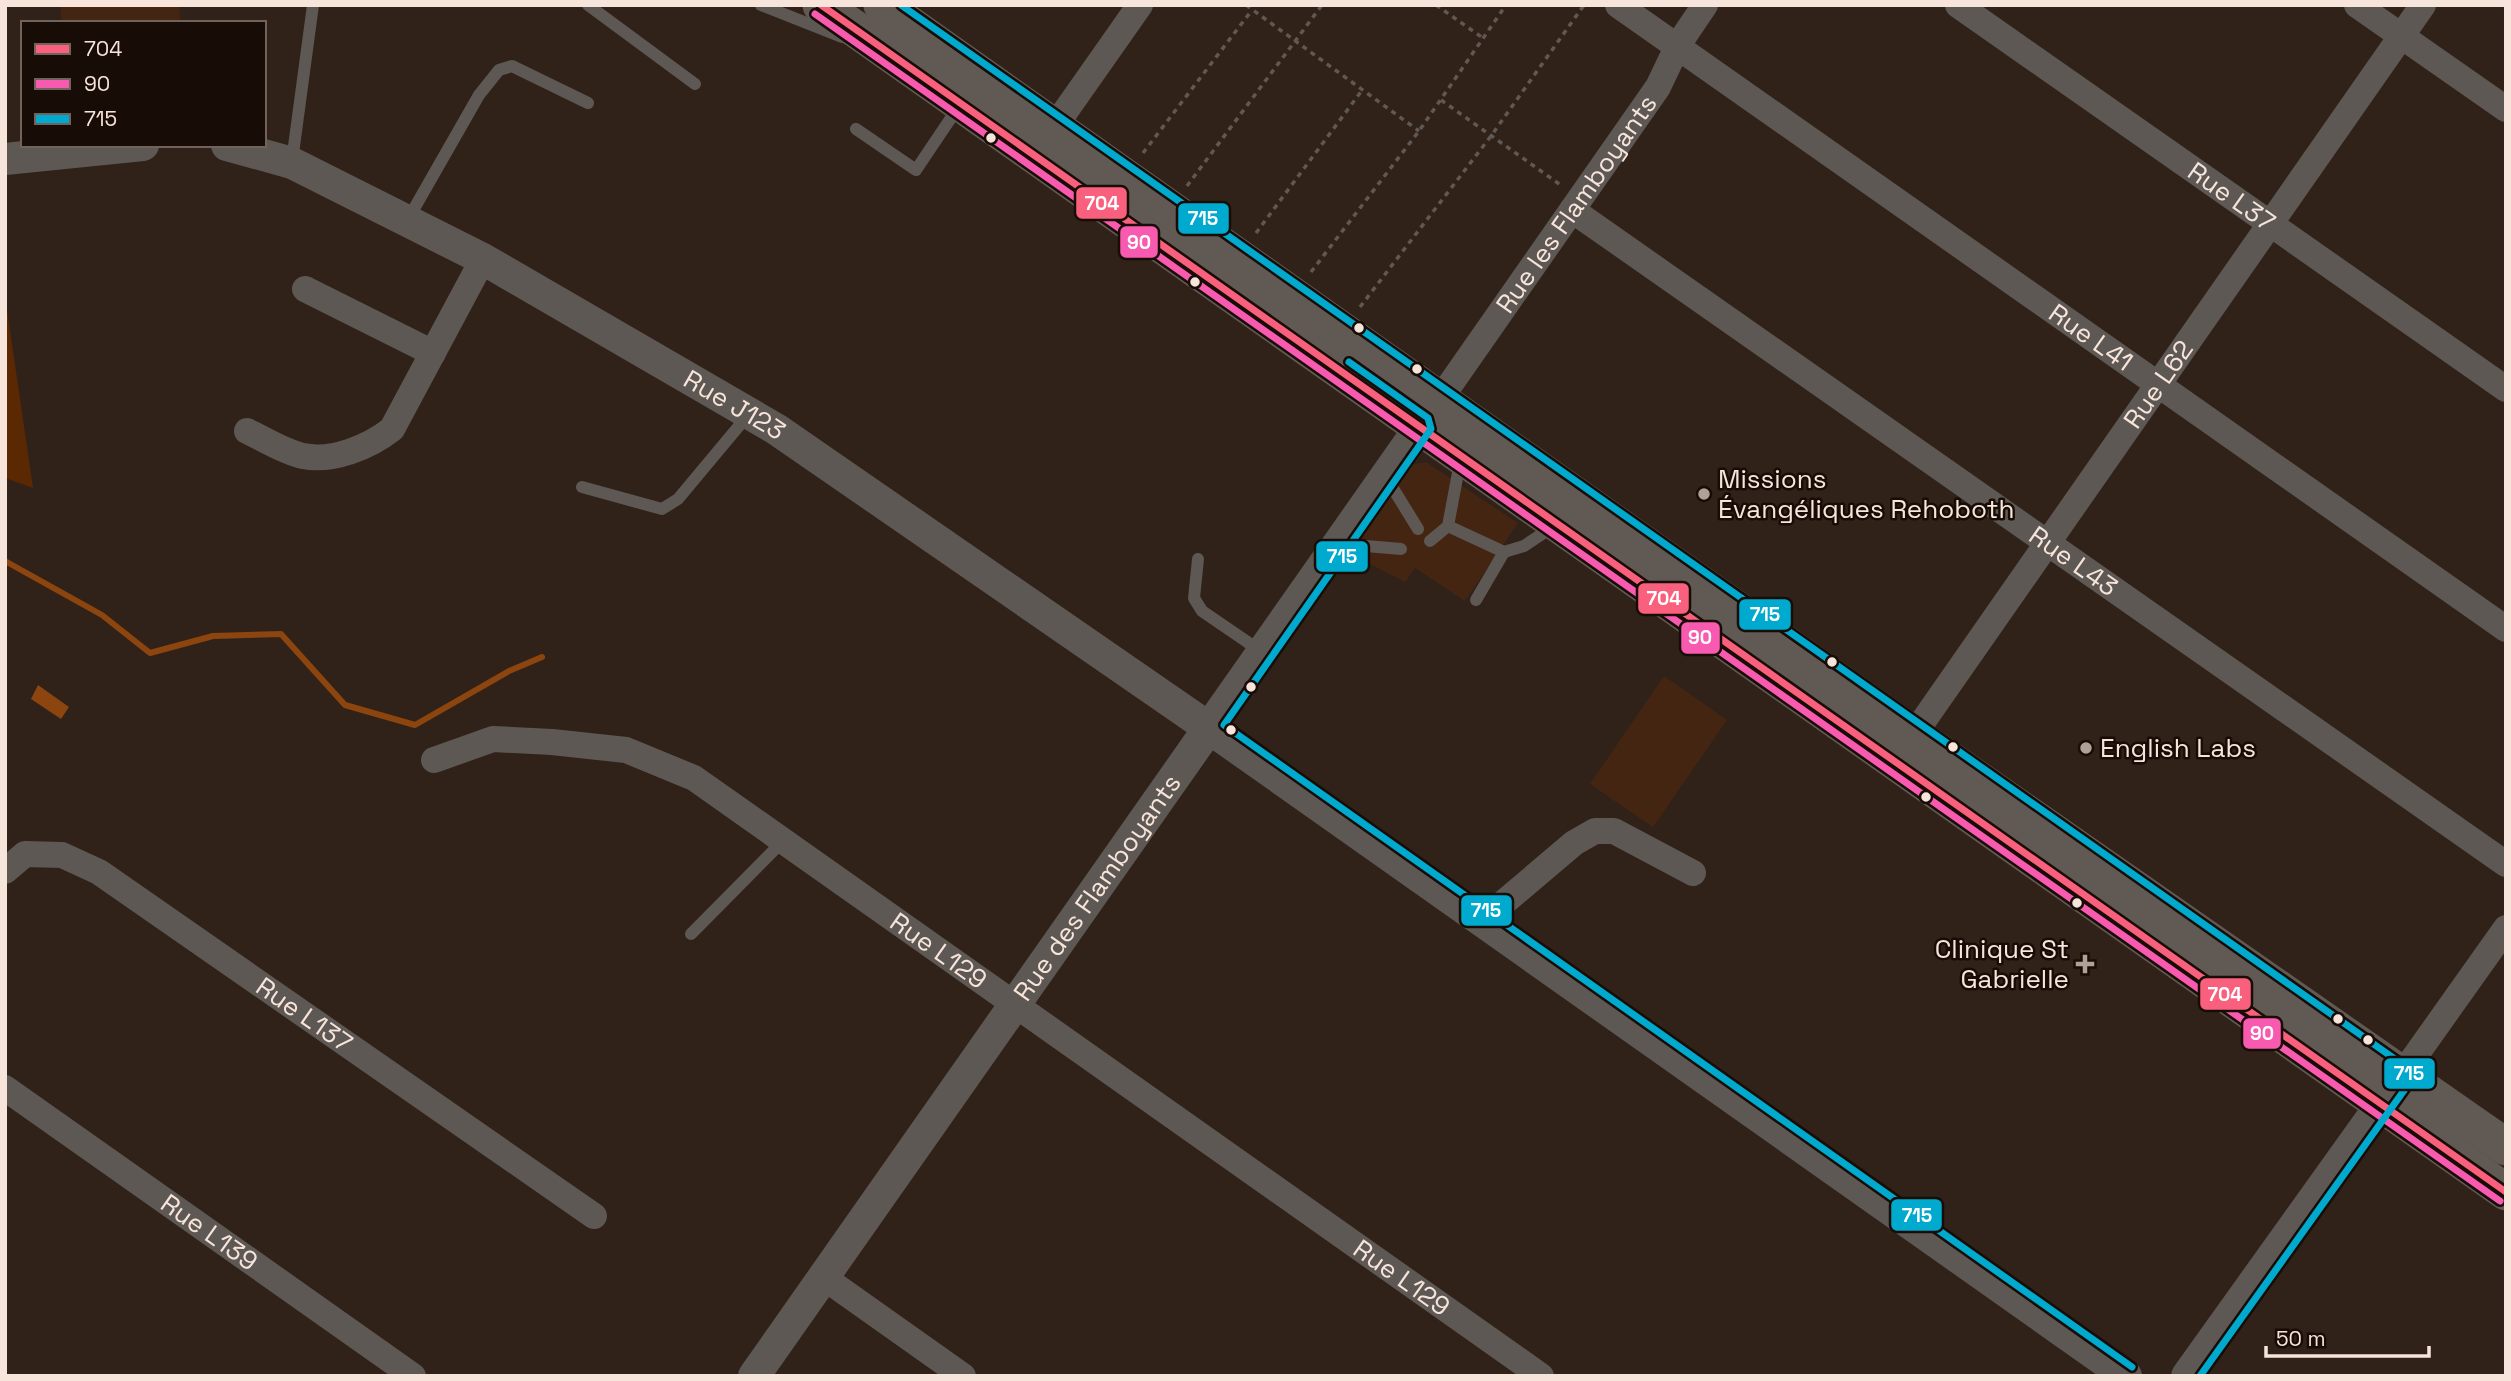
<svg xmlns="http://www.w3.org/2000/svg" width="2511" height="1381" viewBox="0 0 2511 1381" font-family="'Space Grotesk',sans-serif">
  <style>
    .built { fill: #442512 }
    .green { fill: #5a2803 }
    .water { fill: #8c450e }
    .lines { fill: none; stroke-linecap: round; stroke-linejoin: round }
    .stream { stroke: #8c450e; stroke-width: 6 }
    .path { stroke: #605854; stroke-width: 3.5; stroke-dasharray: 5 5; stroke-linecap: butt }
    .service { stroke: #5e5854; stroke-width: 12 }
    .minor { stroke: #5e5854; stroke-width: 26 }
    .tertiary { stroke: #5e5854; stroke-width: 32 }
    .secondary { stroke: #615954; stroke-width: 37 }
    .bus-1-casing { stroke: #180c06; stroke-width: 12 }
    .bus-2-casing { stroke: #180c06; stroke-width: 12 }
    .bus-3-casing { stroke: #180c06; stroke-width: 12 }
    .bus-1 { stroke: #f8607d; stroke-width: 7 }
    .bus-2 { stroke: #f75aaf; stroke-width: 7 }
    .bus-3 { stroke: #00a9ce; stroke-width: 7 }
    .bus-dot { fill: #f7e4da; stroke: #180c06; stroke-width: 2.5 }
    .poi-dot { fill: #b1a096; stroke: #180c06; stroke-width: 2.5 }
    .labels { text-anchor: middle; stroke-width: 5; stroke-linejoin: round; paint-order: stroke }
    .street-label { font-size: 26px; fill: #f7e4da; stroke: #180c06 }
    .poi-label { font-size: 26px; fill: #f7e4da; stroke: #180c06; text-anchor: start }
    .line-badge { stroke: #180c06; stroke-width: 2.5 }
    .badge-label { font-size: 19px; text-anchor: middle; font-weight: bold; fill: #fff }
  </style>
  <rect width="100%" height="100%" fill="#302219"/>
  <!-- built -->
  <g class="built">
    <path d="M60,5H179L181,23H62Z"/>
    <path d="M1426,462L1518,523L1465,601L1415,568L1405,582L1348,553L1410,465Z"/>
    <path d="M1664,676L1727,720L1653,827L1590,784Z"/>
  </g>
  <!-- green -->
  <path class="green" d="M5,296L33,488L5,478Z"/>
  <!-- water -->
  <path class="water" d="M38,685L69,707L61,719L31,699Z"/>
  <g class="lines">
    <!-- stream -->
    <path class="stream" d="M5,561L102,615L150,653L213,636L281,634L345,705L415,725L509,671L542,657"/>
    <!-- path -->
    <g class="path">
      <path d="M1246,5L1419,131"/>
      <path d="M1436,5L1483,38"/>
      <path d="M1441,100L1562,186"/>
      <path d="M1143,153L1252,10"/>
      <path d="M1187,186L1322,5"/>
      <path d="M1256,233L1363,89"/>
      <path d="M1311,272L1419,131L1506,5"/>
      <path d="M1360,307L1491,136L1584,5"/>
    </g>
    <!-- service -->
    <g class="service">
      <path d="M588,5L695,84"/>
      <path d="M761,5L842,37"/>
      <path d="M856,129L916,170L959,106"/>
      <path d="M292,161L313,5"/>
      <path d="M407,221L479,95L499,70L512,66L588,103"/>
      <path d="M1386,477L1418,529"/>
      <path d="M582,487L662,509L678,499L749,414"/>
      <path d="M1448,526L1504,552L1524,546L1554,526"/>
      <path d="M1430,541L1448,526L1460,462"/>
      <path d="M1343,544L1401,549"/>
      <path d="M1198,559L1194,598L1202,611L1262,652"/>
      <path d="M1476,600L1504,552"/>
      <path d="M691,934L783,841"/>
    </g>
    <!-- minor -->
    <g class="minor">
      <path id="s1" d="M1618,5L2506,629"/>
      <path id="s2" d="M1958,5L2506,389"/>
      <path d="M2357,5L2506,109"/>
      <path d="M1055,126L1140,5"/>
      <path id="s3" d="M1572,210L2506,864"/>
      <path d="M305,289L433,353"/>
      <path id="s4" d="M1440,399L1658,87L1678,45L1705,5"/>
      <path d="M247,431C264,439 284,452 303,456C333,462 369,447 392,429L483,259"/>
      <path id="s5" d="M1903,750L2423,5"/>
      <path id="s6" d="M434,760L493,739L552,742L626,750L694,778L1541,1376"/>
      <path id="s7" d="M5,871L25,854L62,855L99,872L594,1216"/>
      <path d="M1482,921L1574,843L1595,831H1614L1693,873"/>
      <path d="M2401,1076L2506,928"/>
      <path id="s8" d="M5,1088L413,1376"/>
      <path d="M823,1277L963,1376"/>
    </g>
    <!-- tertiary -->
    <g class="tertiary">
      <path id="s9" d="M227,145L292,163L483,259L776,429L1209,728L2126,1376"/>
      <path d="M5,159L143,145"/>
      <path id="s10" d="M754,1376L1433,409"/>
      <path d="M2187,1376L2396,1084"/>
    </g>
    <!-- secondary -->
    <g class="secondary">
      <path d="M821,5L2506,1192"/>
      <path d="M882,5L1914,735L2506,1147"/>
    </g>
    <defs>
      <path id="bus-1" d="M821,5L2506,1192"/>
      <path id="bus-2" d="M815,14L2500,1201"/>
      <g id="bus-3">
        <path d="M901,5L2409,1069L2410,1082L2200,1376"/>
        <path d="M1349,362L1428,418L1431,429L1224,725L2132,1367"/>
      </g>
    </defs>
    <!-- bus-1 casing -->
    <use href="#bus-1" class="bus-1-casing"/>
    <!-- bus-2 casing -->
    <use href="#bus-2" class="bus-2-casing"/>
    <!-- bus-3 casing -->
    <use href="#bus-3" class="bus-3-casing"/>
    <!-- bus-1 -->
    <use href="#bus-1" class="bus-1"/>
    <!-- bus-2 -->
    <use href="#bus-2" class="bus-2"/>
    <!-- bus-3 -->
    <use href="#bus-3" class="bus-3"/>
  </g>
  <!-- markers -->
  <g class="bus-dot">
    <circle cx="991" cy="138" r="6"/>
    <circle cx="1195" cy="282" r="6"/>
    <circle cx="1359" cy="328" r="6"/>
    <circle cx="1417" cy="369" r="6"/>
    <circle cx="1832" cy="662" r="6"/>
    <circle cx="1251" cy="687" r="6"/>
    <circle cx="1231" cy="730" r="6"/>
    <circle cx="1953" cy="747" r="6"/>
    <circle cx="1926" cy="797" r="6"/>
    <circle cx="2077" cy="903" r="6"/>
    <circle cx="2338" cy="1019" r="6"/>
    <circle cx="2368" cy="1040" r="6"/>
  </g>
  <g class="poi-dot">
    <circle cx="1704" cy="494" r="7"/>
    <circle cx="2086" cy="748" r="7"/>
    <path d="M2081.5 953.5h7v7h7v7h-7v7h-7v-7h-7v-7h7z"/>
  </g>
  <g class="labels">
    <!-- street labels -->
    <g class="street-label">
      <text dy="9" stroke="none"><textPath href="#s2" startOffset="334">Rue L37</textPath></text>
      <text dy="9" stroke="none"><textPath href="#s4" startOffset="238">Rue les Flamboyants</textPath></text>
      <text dy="9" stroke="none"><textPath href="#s1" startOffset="578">Rue L41</textPath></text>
      <text dy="9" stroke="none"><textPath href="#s5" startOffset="446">Rue L62</textPath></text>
      <text dy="9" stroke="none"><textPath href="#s9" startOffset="572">Rue J123</textPath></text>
      <text dy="9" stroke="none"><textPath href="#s3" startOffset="612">Rue L43</textPath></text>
      <text dy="9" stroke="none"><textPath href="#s10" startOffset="597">Rue des Flamboyants</textPath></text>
      <text dy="9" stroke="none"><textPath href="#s6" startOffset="569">Rue L129</textPath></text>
      <text dy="9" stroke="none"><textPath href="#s7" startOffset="354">Rue L137</textPath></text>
      <text dy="9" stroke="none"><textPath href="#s8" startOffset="250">Rue L139</textPath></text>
      <text dy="9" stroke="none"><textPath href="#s6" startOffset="1136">Rue L129</textPath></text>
    </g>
    <!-- poi labels -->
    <g class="poi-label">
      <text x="1718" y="488">Missions<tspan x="1718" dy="30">Évangéliques Rehoboth</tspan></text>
      <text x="2100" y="757">English Labs</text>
      <text x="2069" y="958" text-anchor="end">Clinique St<tspan x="2069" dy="30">Gabrielle</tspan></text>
    </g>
  </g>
  <g class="line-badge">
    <rect x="1075" y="186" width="53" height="34" rx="7" fill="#f8607d"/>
    <rect x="1177" y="202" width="53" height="33" rx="7" fill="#00a9ce"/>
    <rect x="1119" y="225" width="40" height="34" rx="7" fill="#f75aaf"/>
    <rect x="1315" y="540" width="54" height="33" rx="7" fill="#00a9ce"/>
    <rect x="1637" y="582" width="53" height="33" rx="7" fill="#f8607d"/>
    <rect x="1738" y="598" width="54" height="33" rx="7" fill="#00a9ce"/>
    <rect x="1680" y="621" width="41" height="34" rx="7" fill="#f75aaf"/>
    <rect x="1460" y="894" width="53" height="33" rx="7" fill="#00a9ce"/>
    <rect x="2199" y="977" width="53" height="34" rx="7" fill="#f8607d"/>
    <rect x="2242" y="1017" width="40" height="33" rx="7" fill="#f75aaf"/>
    <rect x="2383" y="1057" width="53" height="33" rx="7" fill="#00a9ce"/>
    <rect x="1890" y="1198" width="53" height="34" rx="7" fill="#00a9ce"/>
  </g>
  <g class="badge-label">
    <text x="1102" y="210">704</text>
    <text x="1203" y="225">715</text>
    <text x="1139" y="249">90</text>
    <text x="1342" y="563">715</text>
    <text x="1664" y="605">704</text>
    <text x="1765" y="621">715</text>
    <text x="1700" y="644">90</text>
    <text x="1486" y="917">715</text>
    <text x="2225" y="1001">704</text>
    <text x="2262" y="1040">90</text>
    <text x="2409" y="1080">715</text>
    <text x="1917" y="1222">715</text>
  </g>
  <!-- border -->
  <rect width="2511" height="1381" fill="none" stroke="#f7e4da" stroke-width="14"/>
  <!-- legend -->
  <rect x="21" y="21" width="245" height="126" fill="#180c06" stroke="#71625b" stroke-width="2"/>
  <rect x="35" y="44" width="35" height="10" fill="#f8607d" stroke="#71625b" stroke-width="2"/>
  <text x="84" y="56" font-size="21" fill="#f7e4da">704</text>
  <rect x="35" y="79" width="35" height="10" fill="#f75aaf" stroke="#71625b" stroke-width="2"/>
  <text x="84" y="91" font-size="21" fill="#f7e4da">90</text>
  <rect x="35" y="114" width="35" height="10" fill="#00a9ce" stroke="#71625b" stroke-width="2"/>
  <text x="84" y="126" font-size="21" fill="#f7e4da">715</text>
  <!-- scale -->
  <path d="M2266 1346v10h163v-10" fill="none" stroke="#f7e4da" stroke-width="3.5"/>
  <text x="2276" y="1346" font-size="21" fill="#f7e4da" stroke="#180c06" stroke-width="5" paint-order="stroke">50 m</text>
</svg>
